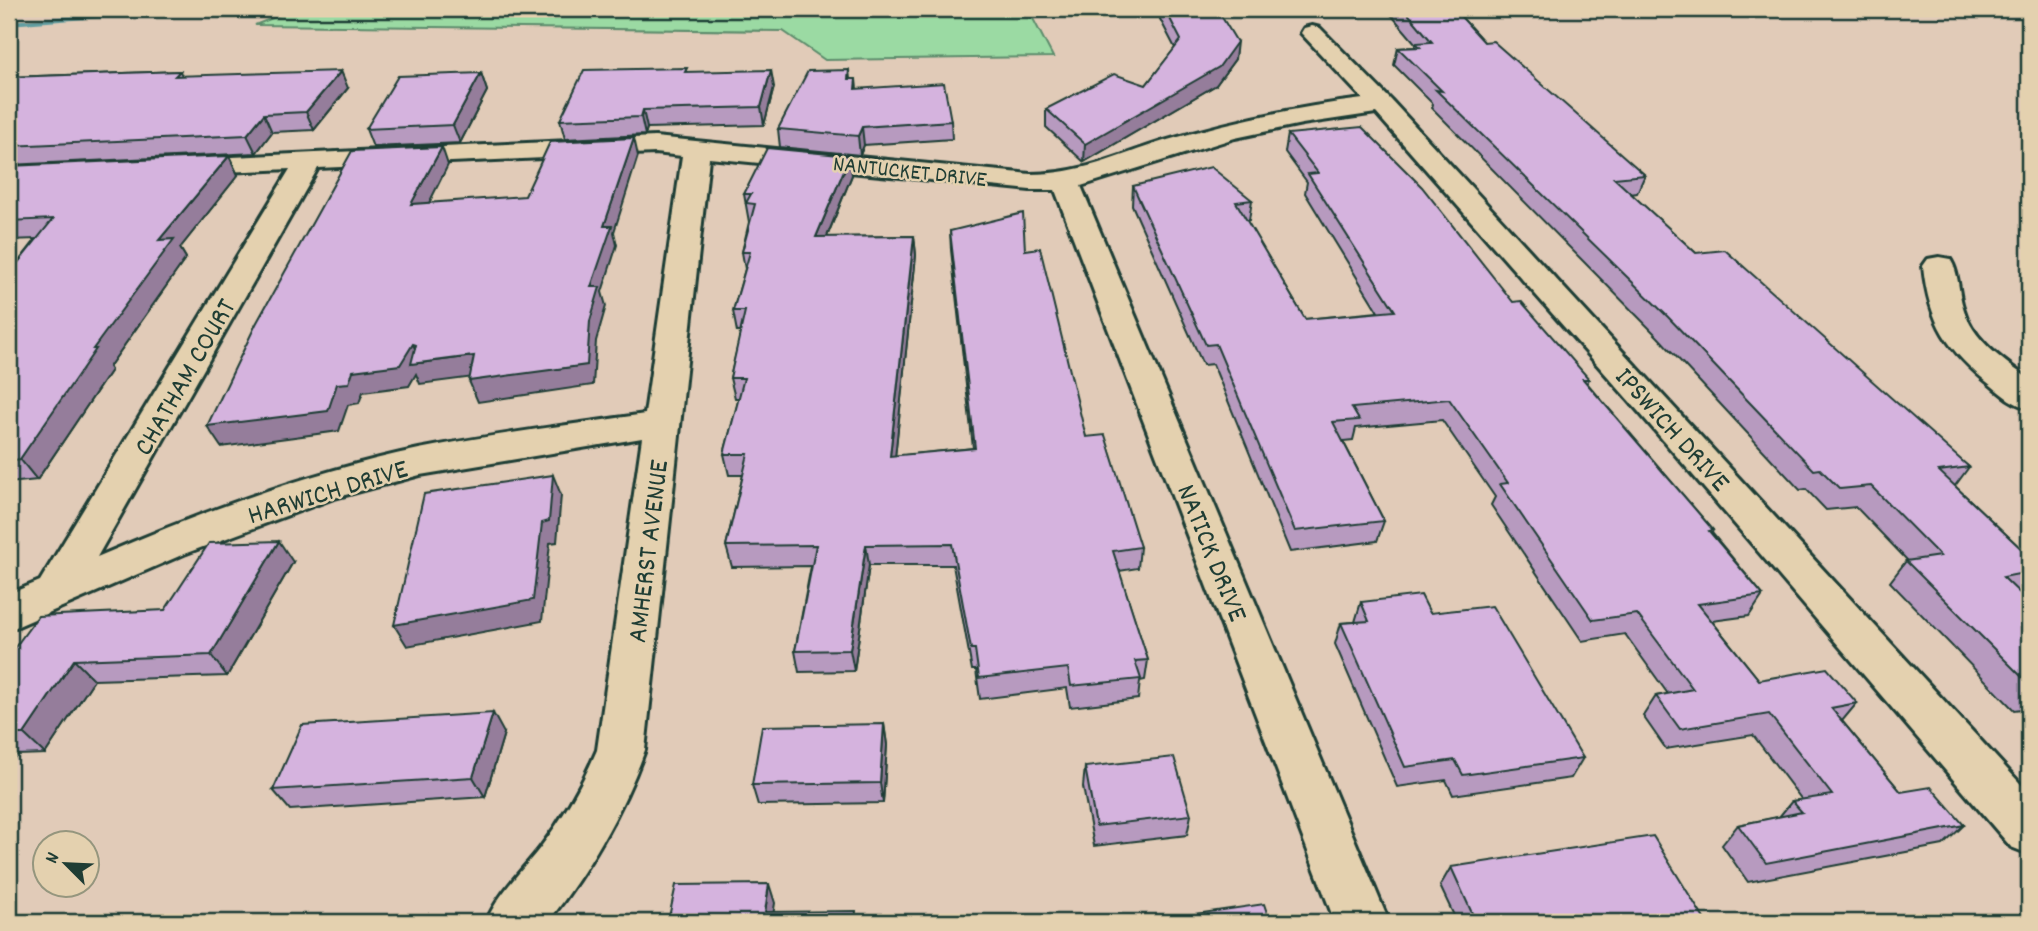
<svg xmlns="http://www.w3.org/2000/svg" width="2038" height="931" viewBox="0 0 2038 931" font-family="Dekko,sans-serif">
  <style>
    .green { fill: #9bdaa3; stroke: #5d8c6c; stroke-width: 2 }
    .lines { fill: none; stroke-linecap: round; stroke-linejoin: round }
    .stream { fill: #629ea1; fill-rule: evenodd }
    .minor-casing { stroke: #1f3d34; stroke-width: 6 }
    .minor { fill: #e4d1af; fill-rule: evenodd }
    .wall { fill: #b79abf; stroke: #1f3d34; stroke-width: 2 }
    .shaded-wall { fill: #957d9b; stroke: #1f3d34; stroke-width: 2 }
    .building { fill: #d5b3de; stroke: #1f3d34; stroke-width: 2 }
    .labels { text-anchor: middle; stroke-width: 5; stroke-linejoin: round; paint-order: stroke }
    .far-street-label { font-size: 23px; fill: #1f3d34; stroke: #e4d1af }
    .street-label { font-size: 28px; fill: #1f3d34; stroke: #e4d1af }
  </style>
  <rect width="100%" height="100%" fill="#e1cbb8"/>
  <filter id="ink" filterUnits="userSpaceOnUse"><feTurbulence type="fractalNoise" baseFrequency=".0143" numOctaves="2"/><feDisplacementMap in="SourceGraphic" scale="14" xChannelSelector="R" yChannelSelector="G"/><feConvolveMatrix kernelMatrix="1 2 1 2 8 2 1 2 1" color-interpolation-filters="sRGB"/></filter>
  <g filter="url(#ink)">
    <!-- green -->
    <path class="green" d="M295,9H1028L1053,57L825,60L783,31L255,25Z"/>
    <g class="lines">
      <!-- stream -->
      <path class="stream" d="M161,9H193L189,11L9,25V21Z"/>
      <defs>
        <g id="minor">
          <path d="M1312,26L1320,28L1391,100L2029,793V854L2011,847L1639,412L1376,113L1302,124L1235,138L1081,186L1389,922H1335L1055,190H1030L709,158L645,750C622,813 589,869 548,922H486C498,894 521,872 540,848C563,818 582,785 597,750L642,438L420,475L334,498L184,554L9,630V594L40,581L290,169L179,174L169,172L165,166L169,160L655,137L1030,174C1081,174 1117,156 1164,141C1228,122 1296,107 1363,99L1301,33L1304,28ZM655,153L682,156L645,414C570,425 494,434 419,449C309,472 201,512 97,557L318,168Z"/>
          <path d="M1939,257L1950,259C1959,272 1958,292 1963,307C1972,340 2003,360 2029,379V408C2014,405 2004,396 1992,386C1948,351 1929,323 1923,266L1928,259Z"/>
        </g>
      </defs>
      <!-- minor casing -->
      <use href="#minor" class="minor-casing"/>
      <!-- minor -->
      <use href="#minor" class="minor"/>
    </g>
    <!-- wall -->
    <g class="wall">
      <path d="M1161,9H1217L1235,59L1216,85L1084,162L1046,127V109L1146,85L1175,48L1160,19Z"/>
      <path d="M1388,9H1454L1484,42L1645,175L1637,193L1631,194L1696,253L1969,467L1955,486L2029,556V586L2025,590L2018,592L2029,602V708L2014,710L1890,582L1906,561H1908L1856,507L1826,510L1806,489L1800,490L1658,337L1432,108L1433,104L1394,65L1398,48L1415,47L1416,44L1387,10Z"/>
      <path d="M849,70L850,79H856L857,89L951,121L952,139L864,145L860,155L780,147L778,129Z"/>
      <path d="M180,71L182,76L348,88L314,130L272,132L256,153L9,165V77Z"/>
      <path d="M688,72L774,87L764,125L647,128L645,135L565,139L560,120Z"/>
      <path d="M481,73L487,91L460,143L373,147L366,129Z"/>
      <path d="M1288,134L1513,302L1589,379L1587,383L1713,530L1712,533L1763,595L1749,616L1712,621L1759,680L1857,703L1842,721L1901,792L1964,825L1943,845L1748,882L1722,845L1738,825L1779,817L1792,801L1802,800L1753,735L1666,749L1643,716L1656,696L1668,694L1625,634L1582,641L1491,505L1495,497L1442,420L1356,428L1353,440L1343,441L1384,521L1377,541L1290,552L1213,364L1203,365L1132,205L1133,186L1252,200L1249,220H1246L1305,319L1378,312L1305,193L1307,182L1285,152Z"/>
      <path d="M229,156L238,175L180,248L186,258L109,367L111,370L37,480L9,483V274L36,239L9,240V166Z"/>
      <path d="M852,175L827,237L914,236L916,255L895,456L973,448L951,250L950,231L1025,250L1086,437L1140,547L1138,568L1119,571L1148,660L1145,680L1140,681L1138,699L1070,707L1067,688L980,699L976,670H972L953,565H869L854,671L799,672L795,651L811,566L732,567L726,546L743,475H729L724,454L739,398H735L730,378L741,332H737L733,311L745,269L742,252L749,222L744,194Z"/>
      <path d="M293,562L227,676L94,680L45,754L16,755L9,766V650L165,610Z"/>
      <path d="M1361,602L1430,613L1583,758L1571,778L1453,795L1446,780L1397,787L1335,644L1341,623L1355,622Z"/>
      <path d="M884,724L887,745L883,803L758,805L752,785Z"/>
      <path d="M504,733L485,797L290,810L273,790Z"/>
      <path d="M1085,767L1191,815L1187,835L1094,846L1083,787Z"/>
      <path d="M1451,867L1706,922H1457L1440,886Z"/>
    </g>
    <!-- shaded-wall -->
    <g class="shaded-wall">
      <path d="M1237,42L1235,59L1216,85L1084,162L1085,144Z"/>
      <path d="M771,70L774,87L764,125L761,107Z"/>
      <path d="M341,71L348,88L314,130L306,112Z"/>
      <path d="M481,73L487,91L460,143L453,125Z"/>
      <path d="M643,110L647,128L645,135L641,117Z"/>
      <path d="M264,114L272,132L256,153L247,135Z"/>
      <path d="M862,127L864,145L860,155L858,136Z"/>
      <path d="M634,138L638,156L614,232L617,245L602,292L606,306L596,341L593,385L478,402L469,381L591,287L604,226Z"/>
      <path d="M442,147L448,165L419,223L411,204Z"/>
      <path d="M229,156L238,175L180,248L186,258L109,367L111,370L37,480L20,459L93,349L159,240Z"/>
      <path d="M850,156L852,175L819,256L816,237Z"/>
      <path d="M914,236L916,255L893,477L890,456Z"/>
      <path d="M413,344L421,363L474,356L482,376L420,384L416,374L409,386L363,392L359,403L348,405L339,431L221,447L207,426L337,384L353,371Z"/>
      <path d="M553,475L561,495L557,542L550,543L542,621L407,646L394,625L542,523Z"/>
      <path d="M279,541L293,562L227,676L211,655Z"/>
      <path d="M866,545L869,565L854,671L850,650Z"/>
      <path d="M74,660L94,680L45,754L24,734Z"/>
      <path d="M493,713L504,733L485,797L473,777Z"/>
      <path d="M884,724L887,745L883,803L880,783Z"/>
      <path d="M9,748L16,755L9,766Z"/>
      <path d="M769,884L775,903L772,922L765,912Z"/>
    </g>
    <!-- building -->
    <g class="building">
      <path d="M1165,9H1217L1237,42L1219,67L1085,144L1046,109L1114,74L1146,85L1181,40Z"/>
      <path d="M1404,9H1454L1484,42L1493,41L1645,175L1614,178L1696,253L1725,250L1969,467L1939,471L2029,556V572L2003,577L2029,602V684L1906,561L1940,556L1871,486L1840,489L1820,469L1814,470L1668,317L1436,90L1442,91L1398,48L1420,47L1416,43L1432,42Z"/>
      <path d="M687,68L685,72L771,70L761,107L643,110L641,117L560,120L584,70Z"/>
      <path d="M849,70L848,79H856L855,89L944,83L951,121L862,127L858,136L778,129L808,71Z"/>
      <path d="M180,71L175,76L341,71L306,112L264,114L247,135L9,146V125L10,124H9V77Z"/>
      <path d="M481,73L453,125L366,129L398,76Z"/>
      <path d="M1362,127L1422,187L1513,302L1521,301L1589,379H1583L1713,530L1709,531L1763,595L1698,604L1759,680L1827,668L1857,703L1831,708L1901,792L1931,787L1964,825L1766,863L1738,825L1802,812L1792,801L1832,795L1769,714L1680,729L1656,696L1693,689L1637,614L1593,620L1500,484L1508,483L1449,399L1352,408L1359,420L1333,422L1384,521L1295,531L1216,344L1206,345L1133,186L1211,167L1252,200L1236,202L1305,319L1395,311L1308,174L1318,173L1288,134Z"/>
      <path d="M634,138L604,226H612L591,287H600L590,321L587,365L469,381L474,356L411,364L416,345L413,344L400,365L353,371L349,383L337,384L328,411L207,426L256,324L352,151L442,147L411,204L525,196L550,142Z"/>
      <path d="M767,148L850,156L816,237L914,236L890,456L975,448L950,231L1023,213L1025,250L1040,248L1086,437L1105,435L1140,547L1113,551L1148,660L1135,661L1141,679L1071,686L1068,668L979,678L975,649H971L952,544L866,545L850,650L795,651L816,545L726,546L748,454H724L744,378H730L745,311H733L750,252H742L755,204L746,203L751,194H744Z"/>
      <path d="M229,156L159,240L174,239L93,349H96L20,459L9,461V274L53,219L9,221V166Z"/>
      <path d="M553,475L549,521L542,523L533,600L394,625L424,494Z"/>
      <path d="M279,541L211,655L74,660L24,734H9V650H13L38,616L165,610L209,543Z"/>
      <path d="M1421,595L1430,613L1492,606L1583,758L1463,775L1455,760L1405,767L1341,623L1369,621L1361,602Z"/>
      <path d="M493,713L473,777L273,790L302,725Z"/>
      <path d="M884,724L880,783L752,785L762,726Z"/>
      <path d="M1174,757L1191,815L1096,826L1085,767Z"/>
      <path d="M1653,836L1706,922H1476L1451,867Z"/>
      <path d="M769,884L765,912L856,911L855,922H617L619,917H669L676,885Z"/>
      <path d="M1264,904L1270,922H1141Z"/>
    </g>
  </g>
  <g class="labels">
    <!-- far-street labels -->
    <g class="far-street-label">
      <text transform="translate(910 170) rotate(6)" y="8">NANTUCKET DRIVE</text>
    </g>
    <!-- street labels -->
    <g class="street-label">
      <text transform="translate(183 376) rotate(-60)" y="10">CHATHAM COURT</text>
      <text transform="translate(1674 428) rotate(48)" y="10">IPSWICH DRIVE</text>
      <text transform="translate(327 490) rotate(-17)" y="10">HARWICH DRIVE</text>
      <text transform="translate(646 551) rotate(-83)" y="10">AMHERST AVENUE</text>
      <text transform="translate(1214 552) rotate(68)" y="10">NATICK DRIVE</text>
    </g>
  </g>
  <!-- margin -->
  <rect width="2038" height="931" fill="none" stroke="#e4d1af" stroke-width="35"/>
  <rect x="18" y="18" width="2003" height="896" fill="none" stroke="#1f3d34" stroke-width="2.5" filter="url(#ink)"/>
  <!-- north arrow -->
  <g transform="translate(66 864) rotate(294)"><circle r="33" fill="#e4d1af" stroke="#95967e" stroke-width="2"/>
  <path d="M0-5L12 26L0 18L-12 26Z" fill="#1f3d34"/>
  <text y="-10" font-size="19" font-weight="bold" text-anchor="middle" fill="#1f3d34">N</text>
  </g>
</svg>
